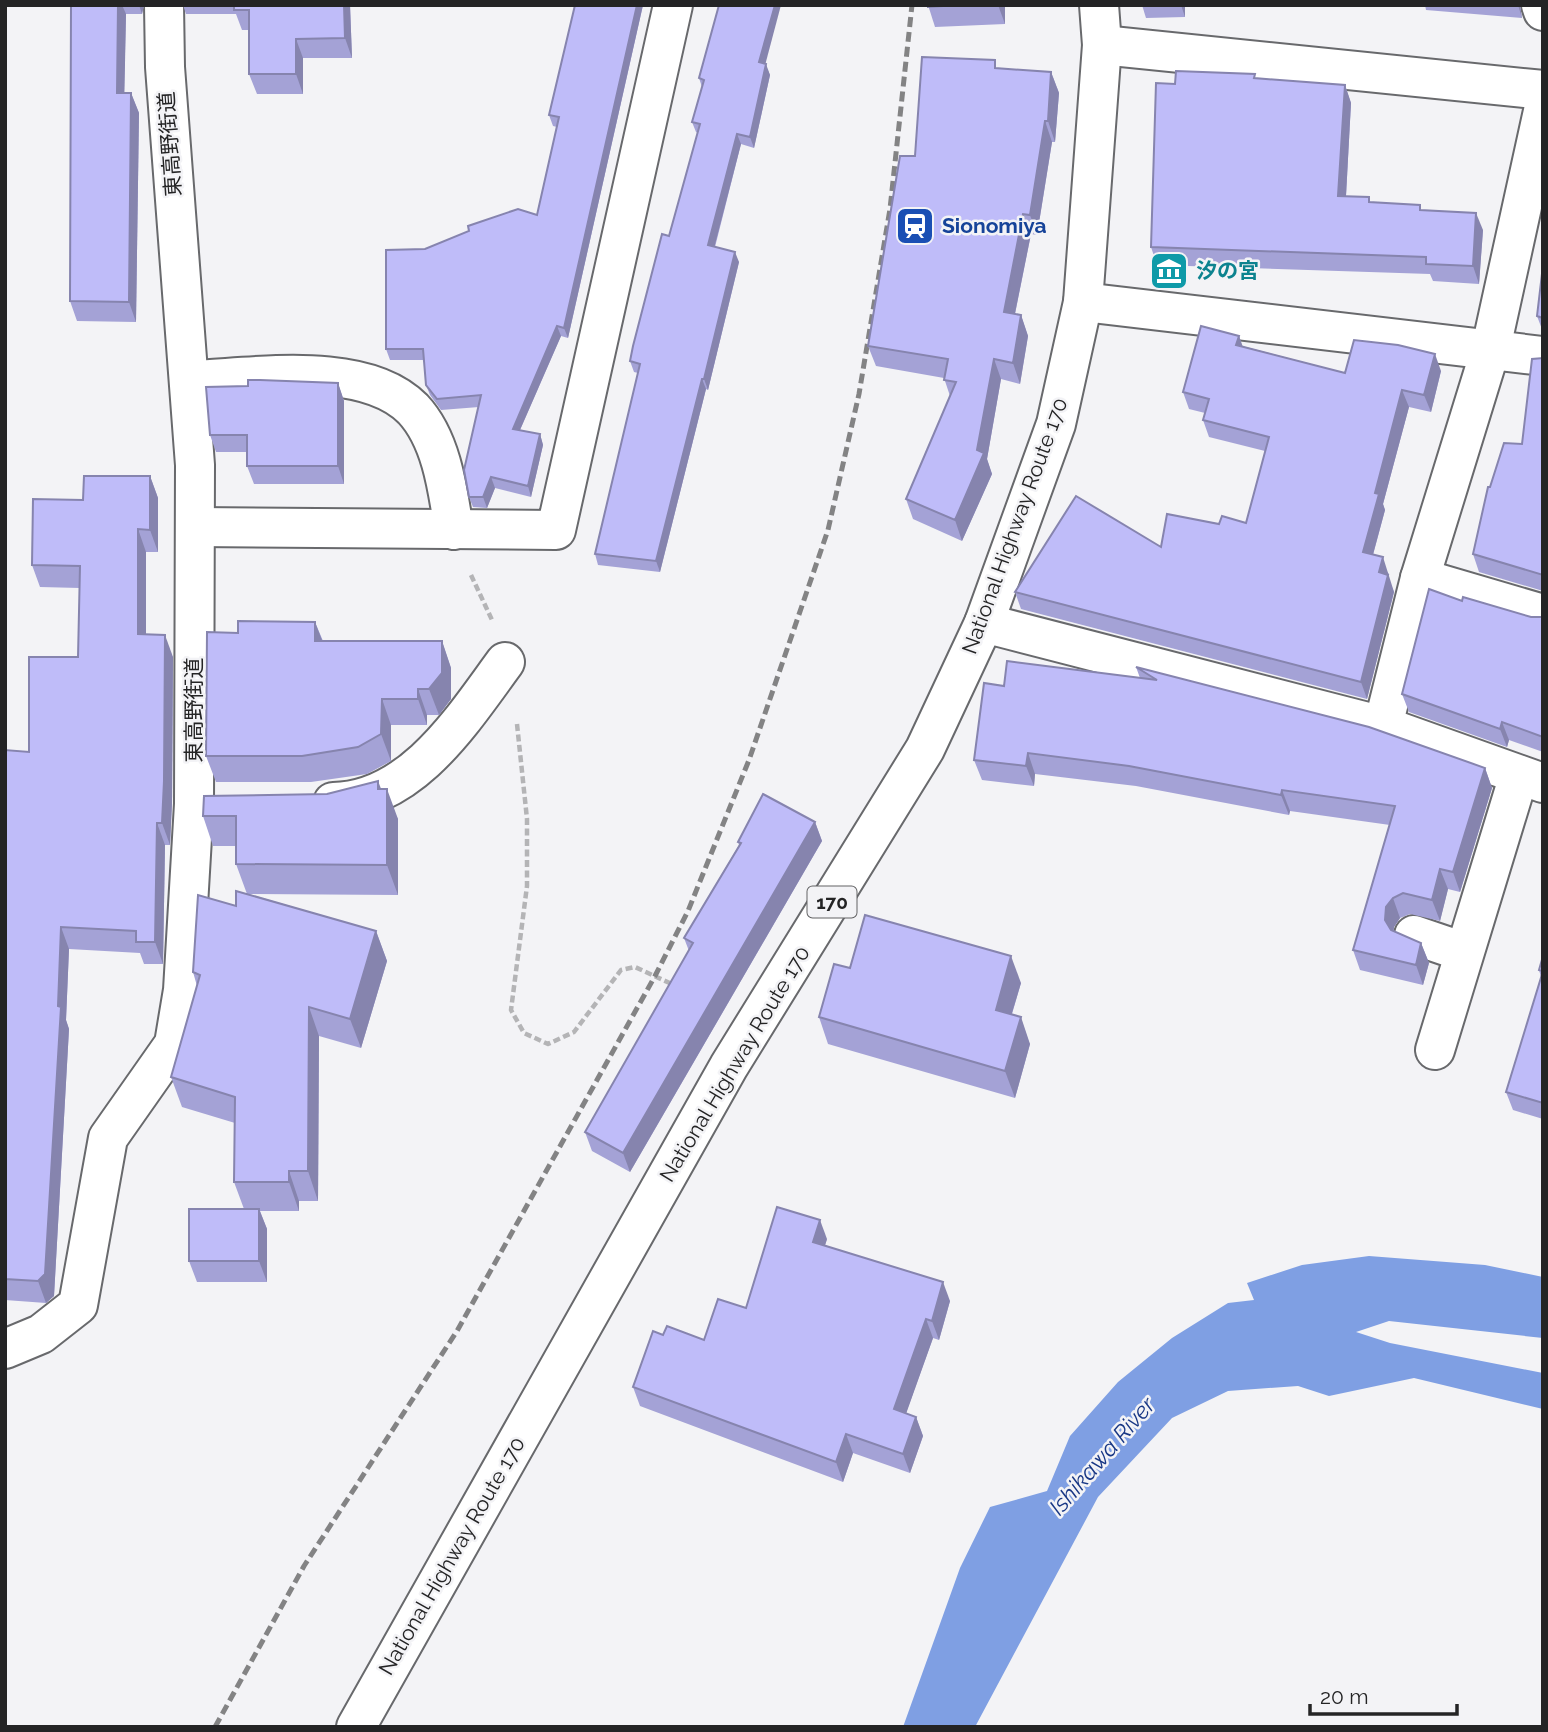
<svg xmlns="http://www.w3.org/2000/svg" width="1548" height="1732" viewBox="0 0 1548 1732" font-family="Raleway,'Noto Sans JP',sans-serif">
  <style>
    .water { fill: #7f9fe3 }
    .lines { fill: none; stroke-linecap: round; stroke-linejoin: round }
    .minor-casing { stroke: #68696c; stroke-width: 42 }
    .tertiary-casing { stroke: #68696c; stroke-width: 42 }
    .trunk-casing { stroke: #68696c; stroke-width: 42 }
    .path { stroke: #b4b4b6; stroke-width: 4.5; stroke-dasharray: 7 3.5; stroke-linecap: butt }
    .minor { stroke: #fff; stroke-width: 38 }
    .tertiary { stroke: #fff; stroke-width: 38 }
    .trunk { stroke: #fff; stroke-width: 38 }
    .rail { stroke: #838384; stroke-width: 5; stroke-dasharray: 10 5; stroke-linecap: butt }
    .wall { fill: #a4a2d6 }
    .shaded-wall { fill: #8684ae }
    .building { fill: #bfbcf9; stroke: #8684ae; stroke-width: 2 }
    .labels { text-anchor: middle; stroke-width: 5; stroke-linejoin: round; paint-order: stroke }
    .shield { fill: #f3f3f6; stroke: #626264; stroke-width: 2 }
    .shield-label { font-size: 19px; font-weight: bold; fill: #242425 }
    .street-label { font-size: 21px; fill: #242425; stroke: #f3f3f6 }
    .transit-label { font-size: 21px; font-weight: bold; fill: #164399; stroke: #f3f3f6; text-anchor: start }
    .culture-label { font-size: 21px; font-weight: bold; fill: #0d838f; stroke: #f3f3f6; text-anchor: start }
    .water-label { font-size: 23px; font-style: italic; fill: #183785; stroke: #f3f3f6 }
  </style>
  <rect width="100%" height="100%" fill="#f3f3f6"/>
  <!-- water -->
  <path class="water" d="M1369,1256L1485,1265L1543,1277V1338L1389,1321L1356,1332L1390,1343L1543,1373V1409L1414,1378L1329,1396L1298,1386L1228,1391L1172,1418L1098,1497L975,1727H903L960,1568L990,1507L1047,1491L1070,1436L1118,1382L1172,1338L1228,1303L1254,1300L1247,1283L1302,1265Z"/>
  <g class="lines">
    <defs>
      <g id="minor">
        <path d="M1541,5L1543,11"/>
        <path d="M1083,302L1543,356"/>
        <path d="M189,380C253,378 364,359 413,409C442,440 448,491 454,530"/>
        <path d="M195,527L556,530L673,5"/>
        <path d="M1420,578L1543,614"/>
        <path d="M984,623L1383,726L1543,783"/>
        <path d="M1383,726L1420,578L1491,348L1543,111"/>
        <path d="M333,802C412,801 463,719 505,662"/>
        <path d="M1414,935L1464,952"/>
        <path d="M1435,1050L1519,775"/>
        <path d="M5,1349L41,1334L78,1305L108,1138L174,1044L183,990L194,804L195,465L165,67L164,5"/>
      </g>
      <path id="tertiary" d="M1102,45L1543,90"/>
      <path id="trunk" d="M356,1727L729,1066L925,749L984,623L1056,424L1083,302L1102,45L1099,5"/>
    </defs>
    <!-- minor casing -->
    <use href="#minor" class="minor-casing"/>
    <!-- tertiary casing -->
    <use href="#tertiary" class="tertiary-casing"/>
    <!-- trunk casing -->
    <use href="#trunk" class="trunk-casing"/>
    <!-- path -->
    <g class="path">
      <path d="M471,575L492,620"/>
      <path d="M517,724L527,819V886L511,1010L524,1033L548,1044L574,1032L621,970L635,967L676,986"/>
    </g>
    <!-- minor -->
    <use href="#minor" class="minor"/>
    <!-- tertiary -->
    <use href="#tertiary" class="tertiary"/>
    <!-- trunk -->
    <use href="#trunk" class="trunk"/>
    <!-- rail -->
    <path class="rail" d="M215,1727L304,1566L457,1331L655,976L688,911L749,760L828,530L859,394L890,209L912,5"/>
  </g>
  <!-- wall -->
  <g class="wall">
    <path d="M71,5H144L142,14H126L124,93H131L139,113L136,322L77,321L70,301Z"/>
    <path d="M183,5H350L352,58H303V94H257L249,74V30H242L236,14H186Z"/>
    <path d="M575,5H643L568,338L561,336L520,430L540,434L543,445L531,497L495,488L487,508L473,507L469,497L479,407L441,410L430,395L426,385L424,360H390L386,349L425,249L537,215L557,127L553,126L549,115Z"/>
    <path d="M928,5H1005V24L935,27Z"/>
    <path d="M1142,5H1185V17L1146,18Z"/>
    <path d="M1425,5H1520L1522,18L1426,10Z"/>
    <path d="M765,64L770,75L754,148L741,144L715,247L739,262L708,390L706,389L660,572L598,565L595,554L638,373L634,372L630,361L669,236L698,133L696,132L692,122L702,87L699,78Z"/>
    <path d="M998,69L1051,72L1059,93L1055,142H1052L1037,235L1031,234L1015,314L1021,315L1028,336L1020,384L1001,379L987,459L992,474L962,541L913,519L906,499L950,396L944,378L876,366L868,346L915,156Z"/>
    <path d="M1256,78L1345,85L1351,103L1346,196L1371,202L1422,210L1483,230L1479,284L1433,281L1430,274L1157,265L1151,247L1175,84Z"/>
    <path d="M1543,265V332L1537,316Z"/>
    <path d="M1239,336L1242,346L1345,373L1441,371L1431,412L1409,407L1383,504L1385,510L1373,555L1389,574L1388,577L1394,592L1367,699L1021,609L1015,592L1161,547L1219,524L1246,523L1265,451L1209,437L1203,420L1205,413L1189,409L1183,392Z"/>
    <path d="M1543,358V591L1479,572L1473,554L1490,487L1522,444Z"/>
    <path d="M338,383L344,401V484H254L247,466V452H216L210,435Z"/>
    <path d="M150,476L158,498V552H146V634L173,657L172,803L170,845H165L163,964H144L140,953L69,949L66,1020L69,1029L54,1296L46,1303L5,1300V750L29,752L78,657L80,588L40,587L32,565L83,500Z"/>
    <path d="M1462,601L1531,617H1543V752L1509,740L1507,747L1409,712L1402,694Z"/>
    <path d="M315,622L323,641H442L451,668V699L439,715H427V725H391V761L367,774L311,782H216L206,756L238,633Z"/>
    <path d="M1136,667L1485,768L1492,788L1460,892L1448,889L1440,921L1410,914L1400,918L1394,927L1393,931L1421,943L1429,963L1423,985L1360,970L1353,950L1390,825L1290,811L1289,815L1136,786L1035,774L1034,786L982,780L974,760L1004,686L1140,678Z"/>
    <path d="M381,789L398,819V895L249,894L376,931L387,961L361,1048L319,1036L318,1201H299V1211H260L267,1229V1282H197L189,1261L244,1209L234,1182L235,1123L182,1107L171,1077L197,986L193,972L236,906L247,894L236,864V846H213L203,816L327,794Z"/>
    <path d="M815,822L822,841L630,1172L592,1151L585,1132L689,951L684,938L739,845L738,842Z"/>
    <path d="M1543,956V1119L1513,1110L1506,1092L1541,977L1539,970Z"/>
    <path d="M850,968L1021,983L1012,1014L1030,1044L1015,1098L828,1044L819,1017Z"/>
    <path d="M827,1239L825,1245L950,1301L939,1340L933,1338L906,1413L916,1417L923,1436L910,1473L853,1453L843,1482L640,1406L633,1387L663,1335L704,1340L746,1308Z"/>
  </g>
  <!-- shaded-wall -->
  <g class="shaded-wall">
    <path d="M118,5H122L126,14L124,113L117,93Z"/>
    <path d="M139,5H144L142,14Z"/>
    <path d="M344,5H350L352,58L345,38Z"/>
    <path d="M637,5H643L568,338L564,328Z"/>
    <path d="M775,5H781L763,73L759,62Z"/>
    <path d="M998,5H1005V24Z"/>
    <path d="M1181,5H1185V17Z"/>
    <path d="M1518,5H1520L1522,18Z"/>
    <path d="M296,39L303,58V94L296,74Z"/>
    <path d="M766,64L770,75L754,148L750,137Z"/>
    <path d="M1051,72L1059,93L1055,142L1048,121Z"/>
    <path d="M1345,85L1351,103L1345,214L1338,196Z"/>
    <path d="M131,93L139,113L136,322L129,302Z"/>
    <path d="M1045,121L1052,142L1037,235L1030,215Z"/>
    <path d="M737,134L741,144L712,256L708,245Z"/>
    <path d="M1476,213L1483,230L1479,284L1473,266Z"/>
    <path d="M1023,214L1031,234L1011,333L1004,312Z"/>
    <path d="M735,252L739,262L708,390L704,379Z"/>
    <path d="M1021,315L1028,336L1020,384L1013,363Z"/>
    <path d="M557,326L561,336L516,439L513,429Z"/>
    <path d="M1239,336L1245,353L1236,345Z"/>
    <path d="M1435,354L1441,371L1431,412L1424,395Z"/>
    <path d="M994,359L1001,379L987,459L992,474L962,541L955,520L977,450Z"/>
    <path d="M702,379L706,389L660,572L656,561Z"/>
    <path d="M338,383L344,401V484L338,466Z"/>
    <path d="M1402,390L1409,407L1383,504L1385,510L1369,569L1363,552L1375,493Z"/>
    <path d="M540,434L543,445L531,497L528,486Z"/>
    <path d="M150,476L158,498V552L150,530Z"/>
    <path d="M491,477L495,488L487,508L483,497Z"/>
    <path d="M138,529L146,552V656L138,634Z"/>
    <path d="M1383,557L1394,592L1367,699L1361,682L1379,572Z"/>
    <path d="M315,622L325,648L315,641Z"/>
    <path d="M165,635L173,657L172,803L170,845L162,823Z"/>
    <path d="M442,641L451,668V699L439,715L429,689Z"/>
    <path d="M418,689L427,715V725L418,699Z"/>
    <path d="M382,699L391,725V761L381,734Z"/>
    <path d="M1502,722L1509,740L1507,747L1500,729Z"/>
    <path d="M1028,753L1035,774L1034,786L1026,766Z"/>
    <path d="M1485,768L1492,788L1460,892L1453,872Z"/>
    <path d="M378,781L387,804V789L398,819V895L387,865L378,789Z"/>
    <path d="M1282,790L1290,811L1289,815L1281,795Z"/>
    <path d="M815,822L822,841L630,1172L623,1153Z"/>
    <path d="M157,823L165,845L163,964L155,942Z"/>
    <path d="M1440,869L1448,889L1440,921L1432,900Z"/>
    <path d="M1393,898L1400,918L1394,927L1393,940L1385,920L1386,907Z"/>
    <path d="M61,927L69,949L66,1020L69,1029L54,1296L46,1303L38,1281L58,1006Z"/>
    <path d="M376,931L387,961L361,1048L350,1019Z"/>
    <path d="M1421,943L1429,963L1423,985L1416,965Z"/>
    <path d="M1011,956L1021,983L1005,1036L996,1010Z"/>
    <path d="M309,1007L319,1036L318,1201L308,1171Z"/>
    <path d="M1021,1017L1030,1044L1015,1098L1005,1071Z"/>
    <path d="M289,1171L299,1201V1211L289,1182Z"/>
    <path d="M259,1209L267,1229V1282L259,1261Z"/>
    <path d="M820,1220L827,1239L820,1261L813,1242Z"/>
    <path d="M943,1282L950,1301L939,1340L932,1321Z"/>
    <path d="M926,1319L933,1338L901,1428L894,1409Z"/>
    <path d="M916,1417L923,1436L910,1473L903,1454Z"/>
    <path d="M846,1434L853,1453L843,1482L836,1462Z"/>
  </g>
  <!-- building -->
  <g class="building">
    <path d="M71,5H118L117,93H131L129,302L70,301Z"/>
    <path d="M234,5H344L345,38L296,39V74H249V10H234Z"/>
    <path d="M575,5H637L564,328L557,326L513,429L540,434L528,486L491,477L483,497H469L464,470L481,395L437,399L426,385L423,349H386V250L425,249L469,231L468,226L518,209L537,215L559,117L549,115Z"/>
    <path d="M719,5H775L759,62L766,64L750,137L737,134L708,245L735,252L704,379H702L656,561L595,554L640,364L630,361L633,346L662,234L669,236L700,124L692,122L704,80L699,78Z"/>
    <path d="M928,5H959L928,7Z"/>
    <path d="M922,57L995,60V68L1051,72L1048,121H1045L1030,215L1023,214L1004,312L1021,315L1013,363L994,359L977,450L984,453L955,520L906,499L956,382L944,380L948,359L868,346L900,156H915Z"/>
    <path d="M1176,71L1255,74L1254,78L1345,85L1338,196L1369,197V202L1420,205V210L1476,213L1473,266L1426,264V257L1151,247L1156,83L1175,84Z"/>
    <path d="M1543,265V318L1537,316Z"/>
    <path d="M1201,326L1239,336L1236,345L1345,373L1354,340L1398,345L1435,354L1424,395L1402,390L1375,493L1379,494L1363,552L1383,557L1379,572L1388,575L1361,682L1015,592L1076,496L1161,547L1167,514L1219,524L1222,516L1246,523L1269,437L1203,420L1209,399L1183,392Z"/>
    <path d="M1543,358V575L1473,554L1488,487H1490L1504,443L1522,444L1532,359Z"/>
    <path d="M248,380H260L338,383V466H247V435H210L206,387L248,386Z"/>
    <path d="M84,476H150V530L138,529V634L165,635L164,781L162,823H157L155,942H136V931L61,927L58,1006L61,1007L45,1274L38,1281L5,1279V750L29,752V657H78L80,566L32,565L33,499L83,500Z"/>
    <path d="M1429,589L1462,601L1463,597L1531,617H1543V737L1502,722L1500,729L1402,694Z"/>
    <path d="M238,621L315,622V641H442V673L429,689H418V699H382L381,734L358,747L302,756H206L207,632L238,633Z"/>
    <path d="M1007,661L1157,680L1136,667L1369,727L1485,768L1453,872L1440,869L1432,900L1403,893L1393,898L1386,907L1385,920L1391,930L1421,943L1416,965L1353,950L1395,806L1282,790L1281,795L1129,766L1028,753L1026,766L974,760L984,683L1004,686Z"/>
    <path d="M378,781V789H387V865L236,864V816H203L204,796L327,794Z"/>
    <path d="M763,794L815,822L623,1153L585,1132L693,943L684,938L741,843L738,842Z"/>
    <path d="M236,891L376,931L350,1019L309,1007L308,1171H289V1182H234L235,1097L171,1077L200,975L193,972L198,895L236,906Z"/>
    <path d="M865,915L1011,956L996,1010L1021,1017L1005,1071L819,1017L834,964L850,968Z"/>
    <path d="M1543,956V1103L1506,1092L1543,971L1539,970Z"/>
    <path d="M777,1207L820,1220L813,1242L943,1282L932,1321L926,1319L894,1409L916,1417L903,1454L846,1434L836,1462L633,1387L653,1331L663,1335L667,1326L704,1340L718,1299L746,1308Z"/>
    <rect x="189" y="1209" width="70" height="52"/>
  </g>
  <!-- icons -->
  <defs>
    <symbol id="station-square" viewBox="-11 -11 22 22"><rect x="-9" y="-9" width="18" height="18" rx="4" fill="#1a4fb4" stroke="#f3f3f6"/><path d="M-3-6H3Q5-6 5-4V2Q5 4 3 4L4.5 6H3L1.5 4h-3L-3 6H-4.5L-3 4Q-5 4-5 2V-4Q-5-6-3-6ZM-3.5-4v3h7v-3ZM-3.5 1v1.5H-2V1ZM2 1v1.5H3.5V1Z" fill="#fff"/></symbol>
    <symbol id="museum-square" viewBox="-11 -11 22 22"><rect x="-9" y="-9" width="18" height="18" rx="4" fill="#0f9aa8" stroke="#f3f3f6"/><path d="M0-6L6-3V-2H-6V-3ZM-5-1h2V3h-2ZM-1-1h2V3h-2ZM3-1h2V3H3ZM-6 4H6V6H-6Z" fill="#fff"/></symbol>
  </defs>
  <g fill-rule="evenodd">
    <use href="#station-square" x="893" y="204" width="44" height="44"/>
    <use href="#museum-square" x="1147" y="249" width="44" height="44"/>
  </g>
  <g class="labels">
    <!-- shield labels -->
    <rect class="shield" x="807.5" y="886.5" width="49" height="31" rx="5"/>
    <g class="shield-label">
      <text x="832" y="909">170</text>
    </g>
    <!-- street labels -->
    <g class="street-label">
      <text transform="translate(170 144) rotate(-94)" y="7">東高野街道</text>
      <text transform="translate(1015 526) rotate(-70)" y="7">National Highway Route 170</text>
      <text transform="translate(194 710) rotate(-90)" y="7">東高野街道</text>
      <text transform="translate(735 1064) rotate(-59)" y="7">National Highway Route 170</text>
      <text transform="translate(452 1556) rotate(-60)" y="7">National Highway Route 170</text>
    </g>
    <!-- transit labels -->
    <g class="transit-label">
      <text x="942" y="233">Sionomiya</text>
    </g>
    <!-- culture labels -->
    <g class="culture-label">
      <text x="1196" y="278">汐の宮</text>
    </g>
    <!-- water labels -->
    <g class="water-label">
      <text transform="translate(1102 1456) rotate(-49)" y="8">Ishikawa River</text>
    </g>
  </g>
  <!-- border -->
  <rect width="1548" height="1732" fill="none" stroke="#242425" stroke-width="14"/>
  <!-- scale -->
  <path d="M1310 1704v10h147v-10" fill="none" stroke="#242425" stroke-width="3.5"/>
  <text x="1320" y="1704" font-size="21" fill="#242425" stroke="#f3f3f6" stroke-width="5" paint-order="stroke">20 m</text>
</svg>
